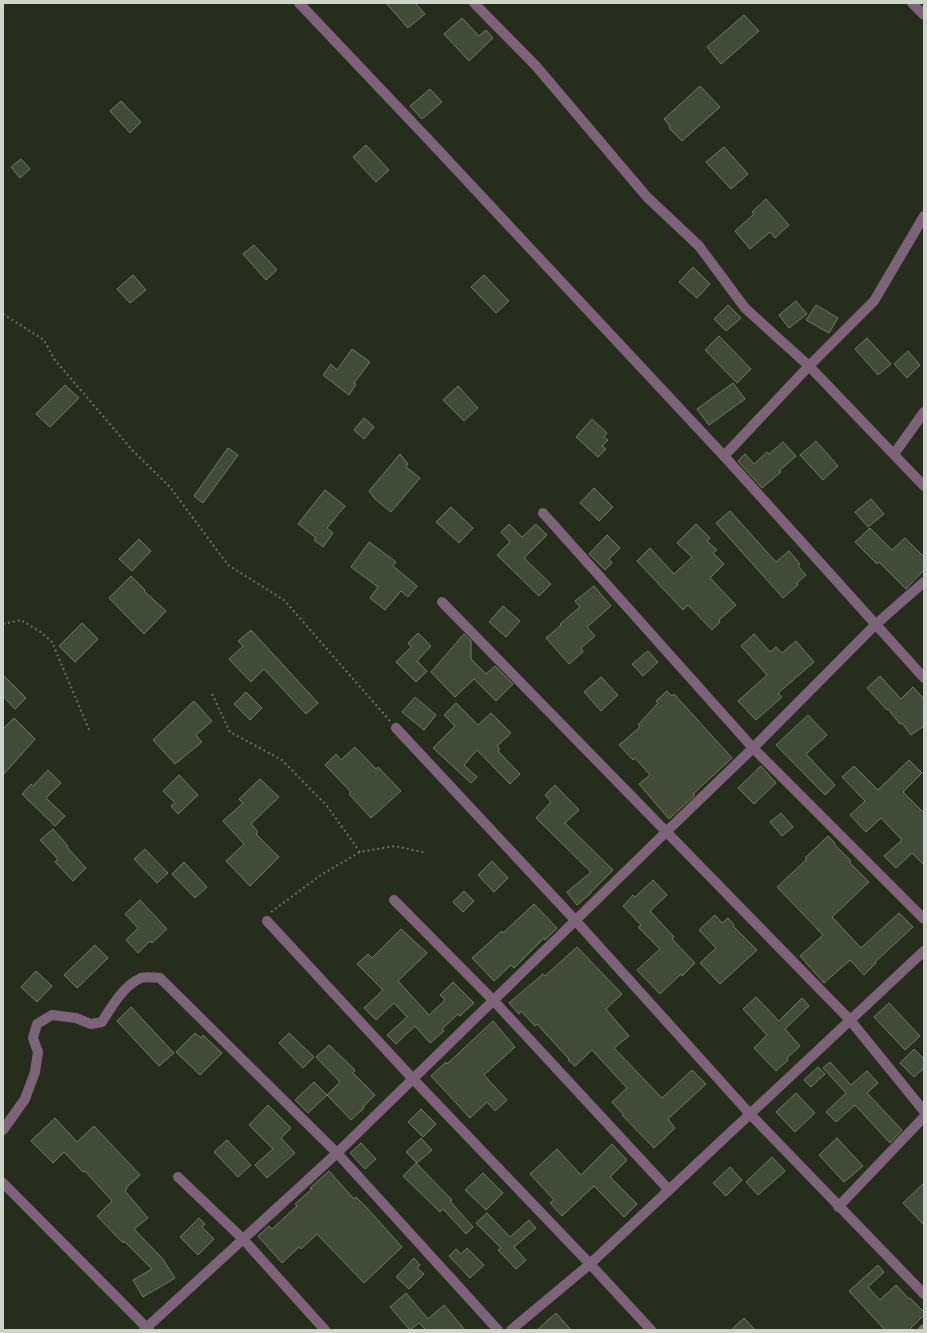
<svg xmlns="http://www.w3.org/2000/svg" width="927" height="1333" viewBox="0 0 927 1333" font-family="Overpass,sans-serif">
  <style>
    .building { fill: #424b38; stroke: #717b67 }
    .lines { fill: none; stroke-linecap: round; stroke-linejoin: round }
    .path { stroke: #6c7264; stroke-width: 2; stroke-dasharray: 2 3; stroke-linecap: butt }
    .minor { stroke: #7d6378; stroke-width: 10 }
  </style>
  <rect width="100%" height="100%" fill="#262d1c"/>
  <!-- building -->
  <g class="building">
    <path d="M386,3H415L425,14L408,28Z"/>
    <path d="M744,15L759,31L721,64L707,47Z"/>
    <path d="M462,18L479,36L486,30L493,38L469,61L444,34Z"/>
    <path d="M700,86L720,107L682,141L669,128L670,126L664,119Z"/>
    <path d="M430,89L442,102L422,119L410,106Z"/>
    <path d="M121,101L141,122L130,133L110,111Z"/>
    <path d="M366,145L389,170L376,182L353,157Z"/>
    <path d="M724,147L748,174L731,189L706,162Z"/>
    <path d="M21,159L30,169L20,178L11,167Z"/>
    <path d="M766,199L789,225L775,238L770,232L750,249L735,231L754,214L752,212Z"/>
    <path d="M254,245L277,270L266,280L243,254Z"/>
    <path d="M693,267L710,284L697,298L679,282Z"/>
    <path d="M133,275L146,290L130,303L117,289Z"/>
    <path d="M484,275L509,301L496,313L471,287Z"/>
    <path d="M796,301L807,314L789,328L779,315Z"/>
    <path d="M728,305L741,318L726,331L714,319Z"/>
    <path d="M816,305L838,318L829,333L806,320Z"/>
    <path d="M719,336L751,369L737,383L705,350Z"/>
    <path d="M867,338L891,364L878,375L855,349Z"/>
    <path d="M352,349L370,362L354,383L356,384L349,395L323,375L331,364L337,370Z"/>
    <path d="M908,351L920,365L907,378L894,364Z"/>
    <path d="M733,383L745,399L709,425L697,409Z"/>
    <path d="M65,385L79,398L50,427L36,414Z"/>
    <path d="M458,386L478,408L464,421L443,400Z"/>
    <path d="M364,418L374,427L364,439L354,430Z"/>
    <path d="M592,419L607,433L604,437L608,440L602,446L606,449L598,457L576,437Z"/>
    <path d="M816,441L838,466L823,480L800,455Z"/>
    <path d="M783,442L796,456L779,471L781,472L762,488L738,461L745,454L754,464L767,452L769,454Z"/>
    <path d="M228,448L238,455L203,503L194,496Z"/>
    <path d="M400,454L408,464L406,467L420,478L391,512L375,499L369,491Z"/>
    <path d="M594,488L613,507L599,521L580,503Z"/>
    <path d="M325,490L345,506L327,528L333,533L323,547L314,540L316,538L298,524Z"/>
    <path d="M871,499L884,514L868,527L855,512Z"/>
    <path d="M451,507L473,528L459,543L436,522Z"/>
    <path d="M730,511L776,562L789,551L800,564L798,566L806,575L797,583L798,585L783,598L716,523Z"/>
    <path d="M509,524L522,537L536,524L547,535L525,557V559L551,584L539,596L497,555L510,542L501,532Z"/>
    <path d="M696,524L710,538L707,541L717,550L713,553L724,564L710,578L736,605L719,620L720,622L712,630L688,605L683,610L637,561L650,548L674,574L692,557L677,543Z"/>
    <path d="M870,528L892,550L905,538L924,557V570L906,589L879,562L877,564L855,542Z"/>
    <path d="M607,535L620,548L609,559L612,563L605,570L589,554Z"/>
    <path d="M139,539L151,551L132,571L119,559Z"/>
    <path d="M369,542L396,562L393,566L417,586L408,597L401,591L385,610L370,598L378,587L351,567Z"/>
    <path d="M131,576L145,590L144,591L166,611L144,634L109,598Z"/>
    <path d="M594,586L611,606L587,627L595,636L581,648L583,652L569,664L546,638L561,625L560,624L580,607L575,601Z"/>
    <path d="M503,606L520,621L506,637L489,622Z"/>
    <path d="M82,623L98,639L75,662L59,646Z"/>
    <path d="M251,630L318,703L306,714L264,669L251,682L229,659L243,646L238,641Z"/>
    <path d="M418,633L431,646L417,661L427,671L416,682L396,662L411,647L408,643Z"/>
    <path d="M464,634L471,641V659L486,674L495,666L513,684L496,701L474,679L455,697L431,672Z"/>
    <path d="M754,634L770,652L776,647L782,653L796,641L814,662L778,693L782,697L756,720L738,701L767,675L741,646Z"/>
    <path d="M648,651L658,662L643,676L632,664Z"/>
    <path d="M3,675L26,698L15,709L3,696Z"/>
    <path d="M880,676L901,699L913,687L924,699V726L911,735L902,723L900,724L888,709L887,710L867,688Z"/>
    <path d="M601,677L618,695L601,711L584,692Z"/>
    <path d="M667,691L672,696L674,694L732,758L693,794L695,795L669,819L639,784L650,775L635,758L633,760L619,745L640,727L638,725L658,703L656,701Z"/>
    <path d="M246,692L262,708L250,720L234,704Z"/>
    <path d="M415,697L436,715L424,730L402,712Z"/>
    <path d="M194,701L212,721L196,735L202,742L175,764L153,740Z"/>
    <path d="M456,703L478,725L491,713L511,733L497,746L500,749L498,751L520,774L510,784L477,750L464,765L477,777L471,783L433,748L455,726L444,715Z"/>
    <path d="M808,715L827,735L806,754L835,785L825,795L776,745Z"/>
    <path d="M14,718L35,739L3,775V729Z"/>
    <path d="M355,747L376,769L378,767L401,791L371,818L349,794L351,792L325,765L336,754L341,760Z"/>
    <path d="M909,760L922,773L903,792L924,813V865L912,853L896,868L884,856L902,840L881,818L866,832L850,815L865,801L842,777L854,766L878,790Z"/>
    <path d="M761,766L776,783L754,804L738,788Z"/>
    <path d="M48,770L61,783L46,798L65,816L55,826L22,794L31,784L33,786Z"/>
    <path d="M179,775L198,795L178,814L171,806L175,803L163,791Z"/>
    <path d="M260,779L279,797L251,824L258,832L256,834L279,857L250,886L226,861L244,844L223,821L243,803L239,799Z"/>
    <path d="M555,785L579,810L565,823L613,870L591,892V893L577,905L567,892L591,872L536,818L551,802L545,795Z"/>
    <path d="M781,813L793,827L782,836L770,822Z"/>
    <path d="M53,829L68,846L67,847L86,868L73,881L55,862L58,859L40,840Z"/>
    <path d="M828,836L835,843L834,844L851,861L849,862L869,882L832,917L861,948L899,913L913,927L875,962L876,963L864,975L850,960L824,983L800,956L823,935L777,887L807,859L805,858Z"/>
    <path d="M145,849L168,873L157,883L134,859Z"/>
    <path d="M492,861L508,878L494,892L478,875Z"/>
    <path d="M184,862L207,887L195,898L172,874Z"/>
    <path d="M653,880L667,895L650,911L674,937L672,939L695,963L682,976L681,974L660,994L637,970L660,949L638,927L641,925L623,906L633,895L635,897Z"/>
    <path d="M464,891L474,901L463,912L453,902Z"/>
    <path d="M140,900L167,929L152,943L150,941L138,953L126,940L138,928L125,914Z"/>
    <path d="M534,904L557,928L545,940L544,938L514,968L511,965L494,981L472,958L502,931L503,933Z"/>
    <path d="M715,915L722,923L728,918L734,925L733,926L757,950L720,984L700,963L716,948L699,930Z"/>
    <path d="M401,929L427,953L398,981L429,1015L445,1000L440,995L453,982L474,1003L460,1016L458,1014L442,1029L444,1031L430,1043L415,1026L396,1044L387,1035L407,1017L394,1003L376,1020L364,1008L383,990L357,964L368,954L372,958Z"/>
    <path d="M95,945L108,958L77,988L64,975Z"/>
    <path d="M577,947L622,994L606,1009L629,1036L614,1048L662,1098L692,1070L706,1084L668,1119L675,1128L654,1148L622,1115L623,1114L612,1102L627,1088L592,1050L575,1066L568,1060L569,1059L537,1024L535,1026L521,1011L519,1014L509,1003L543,974L545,976Z"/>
    <path d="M36,971L52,986L37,1002L21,987Z"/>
    <path d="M756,997L779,1021L802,998L809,1006L785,1029L800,1046L787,1058L788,1060L776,1071L754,1048L767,1035L743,1009Z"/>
    <path d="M889,1003L920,1036L905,1050L874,1017Z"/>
    <path d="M131,1007L174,1053L159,1066L117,1021Z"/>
    <path d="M493,1021L515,1047L484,1075L507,1100L495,1111L487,1102L470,1118L431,1076L446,1062L447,1064Z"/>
    <path d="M195,1033L201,1038L203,1035L222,1053L200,1075L176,1052Z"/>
    <path d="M289,1033L314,1057L303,1068L279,1043Z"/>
    <path d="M329,1045L355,1070L353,1073L375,1095L363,1107L364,1108L351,1120L327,1095L340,1082L316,1057Z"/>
    <path d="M914,1049L924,1059V1068L914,1077L900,1063Z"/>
    <path d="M830,1062L851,1085L867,1071L878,1083L867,1093L902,1130L890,1143L855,1105L836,1122L826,1112L846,1093L823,1068Z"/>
    <path d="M818,1067L825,1074L811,1087L804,1080Z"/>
    <path d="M314,1082L327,1095L308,1113L295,1100Z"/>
    <path d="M796,1093L815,1113L795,1132L776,1112Z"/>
    <path d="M268,1105L291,1128L281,1138L295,1153L267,1178L255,1165L273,1149L249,1125Z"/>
    <path d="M421,1109L436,1124L423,1137L408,1122Z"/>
    <path d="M55,1118L77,1142L94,1126L140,1175L126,1188L127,1189L125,1191L148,1218L134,1229L162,1258L175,1278L143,1297L133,1280L152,1269L124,1241L123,1243L97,1216L112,1201L85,1171L83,1172L64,1152L53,1163L31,1141Z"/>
    <path d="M421,1138L432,1150L417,1163L406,1152Z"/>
    <path d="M837,1138L863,1166L844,1182L819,1155Z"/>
    <path d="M227,1140L251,1165L238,1177L214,1152Z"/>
    <path d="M361,1143L376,1159L365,1169L350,1153Z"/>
    <path d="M612,1144L627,1160L610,1177L637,1204L624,1217L594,1186L562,1216L550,1203L554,1200L530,1174L557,1149L581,1175Z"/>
    <path d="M772,1157L785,1171L758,1195L746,1182Z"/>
    <path d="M416,1163L452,1200L450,1201L473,1227L466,1234L443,1209L440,1212L403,1176Z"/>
    <path d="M730,1167L742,1180L726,1196L713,1183Z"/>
    <path d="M329,1171L354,1199L356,1197L366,1207L402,1247L364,1283L317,1234L301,1249L299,1247L282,1263L258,1236L269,1226L272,1229L297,1206L295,1204L312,1189L310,1188Z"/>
    <path d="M483,1173L503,1193L486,1210L465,1190Z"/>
    <path d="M924,1183V1225L903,1203Z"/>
    <path d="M487,1213L510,1237L529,1220L536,1228L514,1247L526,1260L516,1269L498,1250L501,1248L476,1223Z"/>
    <path d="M199,1218L205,1224L202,1227L214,1239L198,1255L180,1237Z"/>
    <path d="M467,1248L484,1265L470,1278L449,1256L456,1249L461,1254Z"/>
    <path d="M414,1258L420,1265L417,1268L424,1274L409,1289L396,1277Z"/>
    <path d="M878,1265L884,1272L868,1287L880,1300L896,1285L909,1299L910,1298L924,1312V1315L909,1330H885L849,1291Z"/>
    <path d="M406,1293L428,1319L444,1305L465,1330H426L419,1323L410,1330L390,1307Z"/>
    <path d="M556,1313L571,1330H537Z"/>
    <path d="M744,1318L755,1330H731Z"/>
  </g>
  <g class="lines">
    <!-- path -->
    <g class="path">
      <path d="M3,314L44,340L54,359L133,451L170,487L228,565L284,600L390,721"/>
      <path d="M3,325V315"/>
      <path d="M3,624L21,620L42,633L52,642L90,732"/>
      <path d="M212,694L230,732L282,760L327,806L360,852"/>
      <path d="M271,912L321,875L360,852L395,846L426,853"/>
    </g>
    <!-- minor -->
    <g class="minor">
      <path d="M299,3L427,138L724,456L924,678"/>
      <path d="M474,3L536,66L647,197L699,246L745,308L809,366L924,486"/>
      <path d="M912,3L924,15"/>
      <path d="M894,454L924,412"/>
      <path d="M724,456L809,366L874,301L924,216"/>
      <path d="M543,513L753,748L924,919"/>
      <path d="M442,602L850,1020L924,1111"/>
      <path d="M396,728L575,920L750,1114L924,1294"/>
      <path d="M394,900L493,1000L669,1190"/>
      <path d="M267,921L413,1079L590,1264L651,1330"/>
      <path d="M3,1130L25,1099L35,1072L38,1052L33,1038L37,1024L52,1015L76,1018L91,1024L102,1022C112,1006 123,986 141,978C146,976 154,978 160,978L337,1153L498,1330"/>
      <path d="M178,1177L243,1239L325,1330"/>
      <path d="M3,1183L149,1330"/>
      <path d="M838,1207L924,1117"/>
      <path d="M144,1330L337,1153L667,831L753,748L875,625L924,582"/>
      <path d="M511,1330L590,1264L924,951"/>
      <path d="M923,1330L924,1329"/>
    </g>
  </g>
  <!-- border -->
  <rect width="927" height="1333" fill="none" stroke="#d0d5ca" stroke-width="8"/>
</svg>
